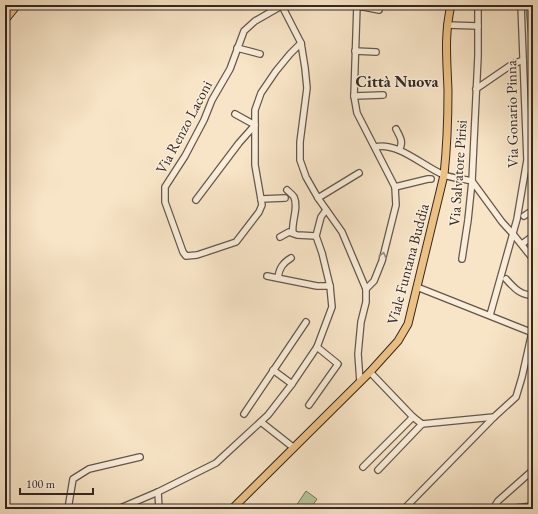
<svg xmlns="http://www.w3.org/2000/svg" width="538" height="514" viewBox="0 0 538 514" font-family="'EB Garamond',serif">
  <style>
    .green { fill: #b8c69a; stroke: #76765e }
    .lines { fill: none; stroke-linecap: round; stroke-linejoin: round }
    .minor-casing { stroke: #65564c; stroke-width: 8 }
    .major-casing { stroke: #342723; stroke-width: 9 }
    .minor { stroke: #faeedb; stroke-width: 5.5 }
    .major { stroke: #ecc284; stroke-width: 7 }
    .oneway { stroke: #978a7f }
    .labels { text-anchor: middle; stroke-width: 3; stroke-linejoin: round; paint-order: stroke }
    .street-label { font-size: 15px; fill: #342723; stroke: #faeedb }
    .neighbourhood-label { font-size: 16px; font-weight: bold; fill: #342723; stroke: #faeedb }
  </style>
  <rect width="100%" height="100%" fill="#f8e5c7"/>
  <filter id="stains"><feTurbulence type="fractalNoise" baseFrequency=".005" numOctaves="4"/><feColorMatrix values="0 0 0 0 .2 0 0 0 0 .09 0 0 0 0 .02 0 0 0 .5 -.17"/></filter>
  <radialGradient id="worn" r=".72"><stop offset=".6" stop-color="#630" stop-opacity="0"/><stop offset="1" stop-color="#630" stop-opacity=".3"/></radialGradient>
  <!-- green -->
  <g class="green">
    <path d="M526,9L533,13V65H531Z"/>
    <path d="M306,491L317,499L310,509H294Z"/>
  </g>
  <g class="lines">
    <defs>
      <g id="minor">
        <path d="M283,5L255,21L244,31L230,69L212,100L204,120L185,156L165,187V202L183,252L186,256L197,255L236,242L259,212L262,205L255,165V110L261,93L276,71L290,54L301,43"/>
        <path d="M357,5L354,96L357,113L395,187L396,205L382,261L374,281L366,289"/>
        <path d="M527,5L533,9"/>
        <path d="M282,6L301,43L305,68L307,88L300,142V160L306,177L318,198L342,232L366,289V302L361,322L358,354L360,382"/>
        <path d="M357,7H364L379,10"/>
        <path d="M447,25L478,26"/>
        <path d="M237,48L260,54"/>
        <path d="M355,51L376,52"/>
        <path d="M476,89L511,65L523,60"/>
        <path d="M354,96L383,95"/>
        <path d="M396,129C400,137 404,142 399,150"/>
        <path d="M375,147C397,141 424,167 444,175C452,178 463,179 472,181L502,222L513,234L533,259"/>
        <path d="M395,187L428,179H431"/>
        <path d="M287,190C289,192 292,194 294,197C299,208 291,222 293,233"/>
        <path d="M318,198L359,173"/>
        <path d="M261,199L285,198"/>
        <path d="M196,200L239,143L255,125L235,114"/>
        <path d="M524,216L533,210"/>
        <path d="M280,237L289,232L297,235L316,236"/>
        <path d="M522,244L533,236"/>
        <path d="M462,259L468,220L472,181L478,56V5"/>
        <path d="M267,276L317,286H330"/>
        <path d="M278,278C279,268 283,263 291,258"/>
        <path d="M506,279C514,288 521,296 533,295"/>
        <path d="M417,287L533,333"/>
        <path d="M490,315L517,219L527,160L521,5"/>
        <path d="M530,331L533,325"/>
        <path d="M273,370L292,384"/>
        <path d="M370,372L413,417L422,424L494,417"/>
        <path d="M309,405L338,364L317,347"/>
        <path d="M244,414L306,322"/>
        <path d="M261,422L294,448"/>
        <path d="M363,467L413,417"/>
        <path d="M378,470L422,424"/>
        <path d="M158,492L159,509"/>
        <path d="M68,509L73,479L89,469L140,457"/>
        <path d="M118,509L158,492L216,463L268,415L292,384L317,347L332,307L330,286L322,253L316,236L321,217L326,210"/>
        <path d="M404,509L494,417L516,397L522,377L532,332"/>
        <path d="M493,509L498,501L533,470"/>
        <path d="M505,509L533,506"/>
      </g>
      <g id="major">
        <path d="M5,20L17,5"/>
        <path d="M232,509L370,372L398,341L408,324L444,175C447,147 448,119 448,91C447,60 444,36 451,5"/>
      </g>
    </defs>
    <!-- minor casing -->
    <use href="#minor" class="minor-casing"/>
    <!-- major casing -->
    <use href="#major" class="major-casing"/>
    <!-- minor -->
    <use href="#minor" class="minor"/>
    <!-- major -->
    <use href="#major" class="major"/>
  </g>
  <!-- one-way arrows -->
  <defs><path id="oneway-chevron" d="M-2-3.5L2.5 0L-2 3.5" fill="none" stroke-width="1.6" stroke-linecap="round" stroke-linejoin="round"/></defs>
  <use class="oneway" href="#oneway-chevron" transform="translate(383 255) rotate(-76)"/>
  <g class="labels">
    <!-- street labels -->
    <g class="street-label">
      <text transform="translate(512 114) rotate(-91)" y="5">Via Gonario Pinna</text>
      <text transform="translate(184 127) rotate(-62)" y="5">Via Renzo Laconi</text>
      <text transform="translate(458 173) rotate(-86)" y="5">Via Salvatore Pirisi</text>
      <text transform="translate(408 264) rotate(-75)" y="5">Viale Funtana Buddia</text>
    </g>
    <!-- neighbourhood labels -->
    <g class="neighbourhood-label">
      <text x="397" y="87">Città Nuova</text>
    </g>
  </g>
  <!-- margin -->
  <rect width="538" height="514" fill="none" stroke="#f8e5c7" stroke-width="20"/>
  <rect x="6" y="6" width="526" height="502" fill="none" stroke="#342723" stroke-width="2"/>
  <rect x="10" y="10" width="518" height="494" fill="none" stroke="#342723"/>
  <!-- scale -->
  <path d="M20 488v6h73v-6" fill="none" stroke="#342723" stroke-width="2"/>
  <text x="26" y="488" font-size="12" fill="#342723" stroke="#faeedb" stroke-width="3" paint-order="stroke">100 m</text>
  <rect width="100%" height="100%" filter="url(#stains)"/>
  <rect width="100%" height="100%" fill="url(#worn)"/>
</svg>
